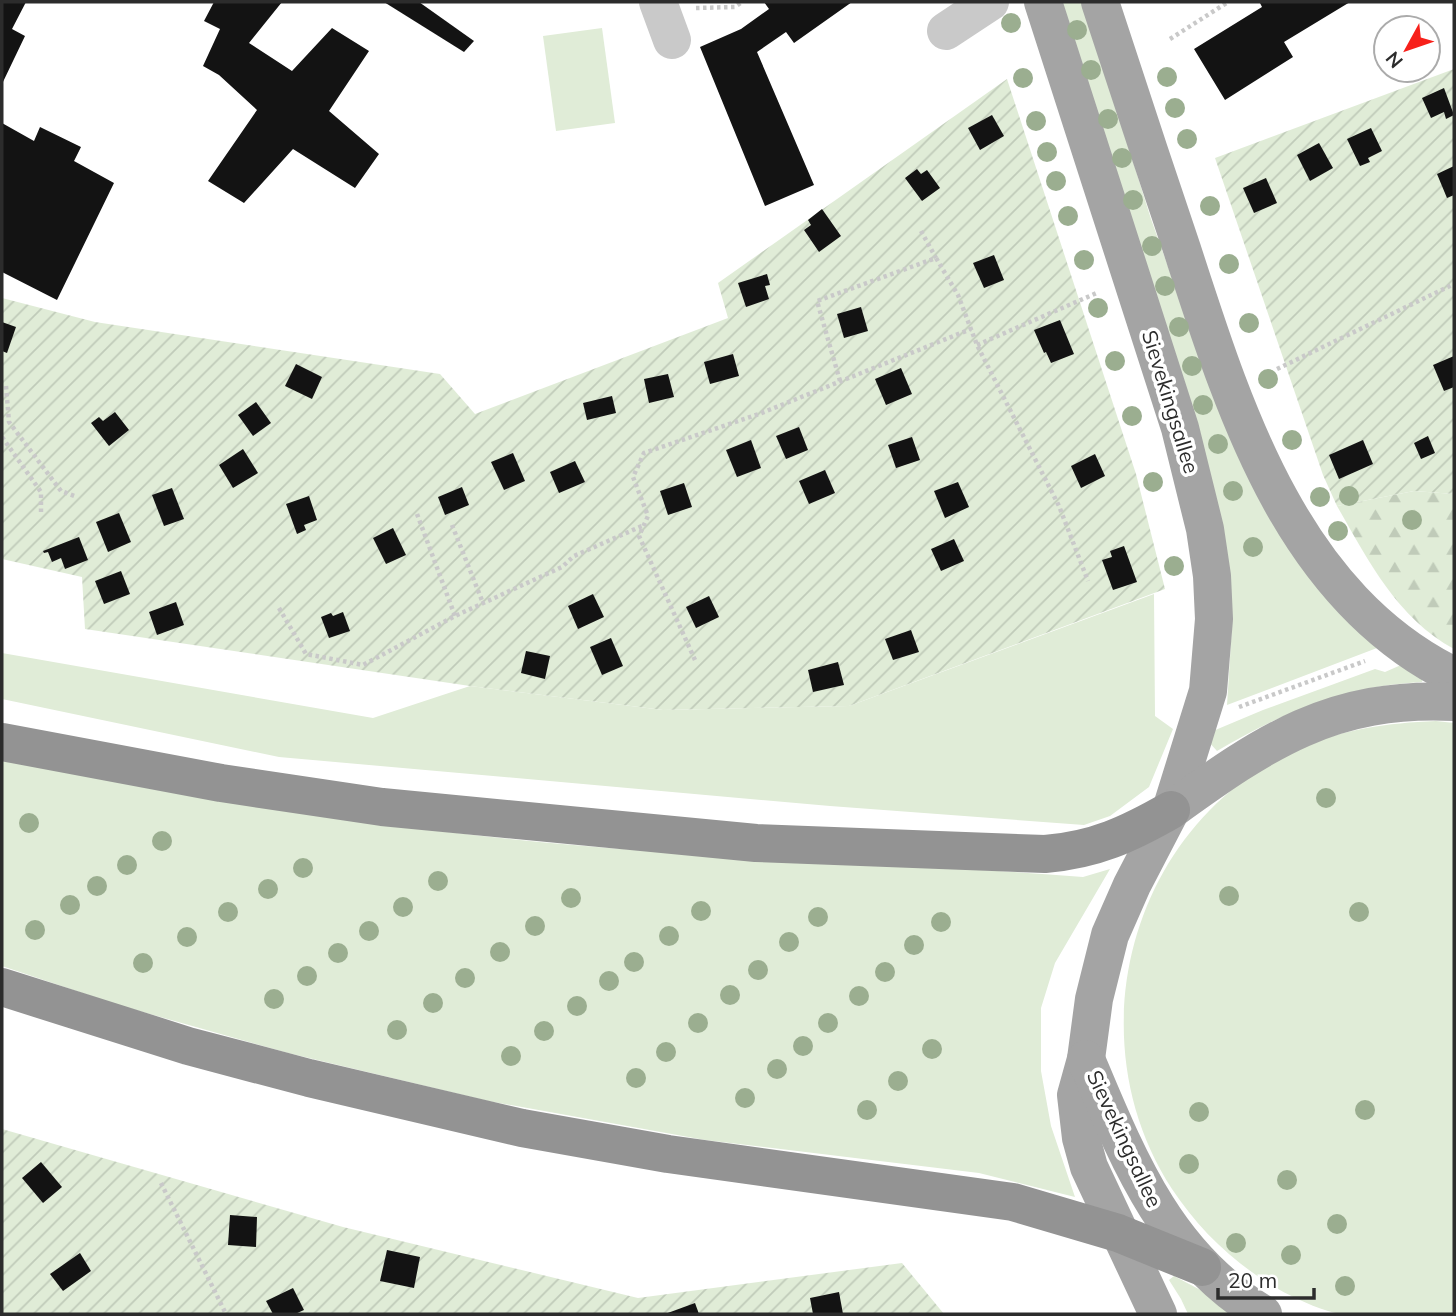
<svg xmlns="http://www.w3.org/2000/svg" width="1456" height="1316" viewBox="0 0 1456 1316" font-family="Mulish,sans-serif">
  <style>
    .grass { fill: #e0ecd7 }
    .forest { fill: url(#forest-firs) }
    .garden { fill: url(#garden-furrows) }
    .building { fill: #131313 }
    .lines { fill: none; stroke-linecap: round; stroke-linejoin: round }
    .path { stroke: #c9c9c9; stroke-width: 4.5; stroke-dasharray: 3.5 3.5; stroke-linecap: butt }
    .minor { stroke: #c9c9c9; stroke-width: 38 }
    .major { stroke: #a4a4a4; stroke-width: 38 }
    .highway { stroke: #939393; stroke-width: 38 }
    .tree { fill: #9bae90 }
    .labels { text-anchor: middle; stroke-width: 7; stroke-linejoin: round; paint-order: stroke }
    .street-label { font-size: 21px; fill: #2c2c2c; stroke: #fff }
  </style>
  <defs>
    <pattern id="forest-firs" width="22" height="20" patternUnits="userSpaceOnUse" patternTransform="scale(1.75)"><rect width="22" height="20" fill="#e0ecd7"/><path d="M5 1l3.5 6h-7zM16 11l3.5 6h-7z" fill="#c0cbb9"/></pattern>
    <pattern id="garden-furrows" width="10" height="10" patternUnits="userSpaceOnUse" patternTransform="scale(1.75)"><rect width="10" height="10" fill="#e0ecd7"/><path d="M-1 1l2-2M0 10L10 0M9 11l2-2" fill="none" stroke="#c0cbb9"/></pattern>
  </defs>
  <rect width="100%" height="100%" fill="#fff"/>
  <!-- grass -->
  <g class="grass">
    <path d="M1061,2H1083L1151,219L1228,434L1377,648L1227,705L1232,626L1191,402Z"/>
    <path d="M602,28L615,123L556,131L543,36Z"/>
    <path d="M1154,594L1155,716L1173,729L1149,787L1110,816L1084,825L830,806L279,757L2,699V653L373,718L470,686L663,710L849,706Z"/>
    <path d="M1401,665L1424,672L1422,682C1345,686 1283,712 1217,751L1208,741L1213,731L1263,710L1375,669L1385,672Z"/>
    <path d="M1436,721L1454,723V1314C1428,1314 1401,1314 1375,1314C1359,1314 1343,1316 1328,1311C1264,1290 1209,1245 1172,1189C1074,1038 1130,825 1297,749C1342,729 1388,723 1436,721Z"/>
    <path d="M2,761C171,789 340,822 510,839C701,859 892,862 1083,877L1110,869L1055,963L1041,1008V1071L1051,1126L1075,1197L979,1173L705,1140L488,1101L288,1053L118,1005L2,966Z"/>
    <path d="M1174,1276L1246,1314H1188L1181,1299L1169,1280Z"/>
  </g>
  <!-- forest -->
  <path class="forest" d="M1414,491L1454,494V649C1397,618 1368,560 1337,506Z"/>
  <!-- garden -->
  <g class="garden">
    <path d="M1454,69V494L1414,491L1337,506L1323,475L1215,158Z"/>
    <path d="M1007,79L1136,474L1165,589L849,706L663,710L470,686L85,629L82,577L2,559V298L95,322L440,374L475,414L728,318L718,283Z"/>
    <path d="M2,1129L343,1227L638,1298L902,1263L944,1314H2Z"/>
  </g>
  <!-- building -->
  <g class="building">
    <path d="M2,2H26L12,29L25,36L2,84Z"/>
    <path d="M214,2H282L249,43L292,71L332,28L369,51L329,111L379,154L355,188L293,149L244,203L208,181L257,110L219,75L203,66L220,29L204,21Z"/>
    <path d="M384,2H419L474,41L464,52Z"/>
    <path d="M764,2H852L794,43L786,32L757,52L814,185L765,206L700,47L741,29L769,9Z"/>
    <path d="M1262,2H1350L1284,42L1293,57L1225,100L1194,49L1262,7L1260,3Z"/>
    <path d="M1444,88L1454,115L1446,119L1444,112L1431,118L1422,98Z"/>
    <path d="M992,115L1004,136L980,150L968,128Z"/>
    <path d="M2,123L34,141L40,127L81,147L74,161L114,183L57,300L2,272Z"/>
    <path d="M1371,128L1382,151L1368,158L1370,162L1360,166L1347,139Z"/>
    <path d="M1319,143L1333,168L1310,181L1297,155Z"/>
    <path d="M1454,166V195L1447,198L1437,174Z"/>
    <path d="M917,169L921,174L927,170L940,188L922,201L905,178Z"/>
    <path d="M1266,178L1277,203L1254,213L1243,188Z"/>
    <path d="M822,209L841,236L819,252L804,230L811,225L808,220Z"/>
    <path d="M994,255L1004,280L984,288L973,263Z"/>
    <path d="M767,274L770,285L765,286L769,299L746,307L738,283Z"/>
    <path d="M861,307L868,331L844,338L837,314Z"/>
    <path d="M1060,320L1074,354L1051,363L1046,352L1044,353L1034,330Z"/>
    <path d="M2,322L16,327L7,353L2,351Z"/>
    <path d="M733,354L739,376L710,384L704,362Z"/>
    <path d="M1454,356V387L1444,391L1433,365Z"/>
    <path d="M296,364L322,377L312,399L285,386Z"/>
    <path d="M901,368L912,394L886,405L875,379Z"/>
    <path d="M668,374L674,397L649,403L644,379Z"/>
    <path d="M612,396L616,413L587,420L583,403Z"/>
    <path d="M256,402L271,423L253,436L238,415Z"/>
    <path d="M115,412L129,430L109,446L91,423L99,417L103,421Z"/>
    <path d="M799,427L808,450L786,459L776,436Z"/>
    <path d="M1428,436L1435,453L1421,459L1414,443Z"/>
    <path d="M912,437L920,460L896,468L888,445Z"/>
    <path d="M751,440L761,468L737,477L726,450Z"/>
    <path d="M1363,440L1373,464L1339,479L1329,455Z"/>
    <path d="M243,449L258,473L233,488L219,465Z"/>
    <path d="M513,453L525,481L504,490L491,462Z"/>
    <path d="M1095,454L1105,476L1081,488L1071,466Z"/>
    <path d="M575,461L585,482L559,493L550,472Z"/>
    <path d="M825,470L835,493L809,504L799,481Z"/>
    <path d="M958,482L969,507L945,518L934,491Z"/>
    <path d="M684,483L692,507L668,515L660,491Z"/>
    <path d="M462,487L469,505L445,515L438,497Z"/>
    <path d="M172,488L184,519L164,526L152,495Z"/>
    <path d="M309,496L317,520L304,525L306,530L297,534L286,504Z"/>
    <path d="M119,513L131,542L108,552L96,522Z"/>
    <path d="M393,528L406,555L386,564L373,538Z"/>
    <path d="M79,537L88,560L65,569L61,558L52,562L48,552L44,553L43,551Z"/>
    <path d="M954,539L964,561L941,571L931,549Z"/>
    <path d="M1124,546L1137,582L1113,590L1102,560L1112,557L1110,551Z"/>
    <path d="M121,571L130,594L104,604L95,581Z"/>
    <path d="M593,594L604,617L578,629L568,606Z"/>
    <path d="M709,596L719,617L696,628L686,607Z"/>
    <path d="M176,602L184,625L157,635L149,612Z"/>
    <path d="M343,612L350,631L329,638L321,617L331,613L333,616Z"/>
    <path d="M911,630L919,652L893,660L885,639Z"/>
    <path d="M611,638L623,666L602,675L590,647Z"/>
    <path d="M526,651L550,656L545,679L521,673Z"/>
    <path d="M838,662L844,685L813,692L808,670Z"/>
    <path d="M41,1162L62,1187L43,1203L22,1178Z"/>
    <path d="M230,1215L257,1217L256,1247L228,1245Z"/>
    <path d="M387,1250L420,1257L414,1288L380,1281Z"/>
    <path d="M80,1253L91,1271L63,1291L50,1274Z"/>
    <path d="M293,1288L304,1310L295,1314H273L266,1301Z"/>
    <path d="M839,1292L843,1314H813L810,1298Z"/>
    <path d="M695,1303L699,1314H665Z"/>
  </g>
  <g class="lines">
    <!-- path -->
    <g class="path">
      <path d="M696,8L735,7L742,2"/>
      <path d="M1170,39L1228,2"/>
      <path d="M921,231L936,258"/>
      <path d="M977,345L1099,292"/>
      <path d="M1277,369L1454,284"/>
      <path d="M840,381L817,301L936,258L958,295L977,345L1059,506L1088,581"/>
      <path d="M6,386L9,422L61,491L77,497"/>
      <path d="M2,437L41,492V513"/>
      <path d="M417,514L455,616"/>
      <path d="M452,525L483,603"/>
      <path d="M279,608L306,654L363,665L455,616L562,567L574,556L642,526"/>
      <path d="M695,660L639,536L648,516L633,477L644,453L759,414L971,329"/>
      <path d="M1239,707L1365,661"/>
      <path d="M161,1183L226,1314"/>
    </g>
    <!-- minor -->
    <g class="minor">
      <path d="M658,2L672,40"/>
      <path d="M946,31L990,2"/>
    </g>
    <!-- major -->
    <g class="major">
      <path d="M1043,2L1180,428L1205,529L1212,576L1214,619L1208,691L1171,810L1132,885L1110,935L1094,999L1086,1059L1076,1095L1081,1138L1089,1167L1158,1314"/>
      <path d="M1100,2C1127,84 1154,167 1182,249C1234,409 1291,596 1454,676"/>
      <path d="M1171,810C1265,742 1332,696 1454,702"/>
      <path d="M1086,1059C1128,1159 1166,1256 1263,1314"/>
    </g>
    <!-- highway -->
    <g class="highway">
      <path d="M2,742L221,783L382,807L756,843L1045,854C1095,850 1129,834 1171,810"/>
      <path d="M2,987L188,1046L309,1078L522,1128L668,1154L1013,1202L1118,1233L1202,1267"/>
    </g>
  </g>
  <!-- trees -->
  <g class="tree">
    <circle cx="1011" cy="23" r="10"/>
    <circle cx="1077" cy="30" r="10"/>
    <circle cx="1091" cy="70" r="10"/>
    <circle cx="1167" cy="77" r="10"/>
    <circle cx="1023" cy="78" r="10"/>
    <circle cx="1175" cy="108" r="10"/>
    <circle cx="1108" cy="119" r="10"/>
    <circle cx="1036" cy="121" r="10"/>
    <circle cx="1187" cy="139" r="10"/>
    <circle cx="1047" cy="152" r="10"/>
    <circle cx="1122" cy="158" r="10"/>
    <circle cx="1056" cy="181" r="10"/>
    <circle cx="1133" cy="200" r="10"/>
    <circle cx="1210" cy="206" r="10"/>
    <circle cx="1068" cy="216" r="10"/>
    <circle cx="1152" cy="246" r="10"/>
    <circle cx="1084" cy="260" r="10"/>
    <circle cx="1229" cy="264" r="10"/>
    <circle cx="1165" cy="286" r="10"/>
    <circle cx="1098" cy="308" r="10"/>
    <circle cx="1249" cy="323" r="10"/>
    <circle cx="1179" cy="327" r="10"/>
    <circle cx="1115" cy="361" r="10"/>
    <circle cx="1192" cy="366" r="10"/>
    <circle cx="1268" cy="379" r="10"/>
    <circle cx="1203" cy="405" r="10"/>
    <circle cx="1132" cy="416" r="10"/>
    <circle cx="1292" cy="440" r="10"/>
    <circle cx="1218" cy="444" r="10"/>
    <circle cx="1153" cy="482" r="10"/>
    <circle cx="1233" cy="491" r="10"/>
    <circle cx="1349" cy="496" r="10"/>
    <circle cx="1320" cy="497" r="10"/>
    <circle cx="1412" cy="520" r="10"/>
    <circle cx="1338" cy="531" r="10"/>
    <circle cx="1253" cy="547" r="10"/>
    <circle cx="1174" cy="566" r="10"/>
    <circle cx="1326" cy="798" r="10"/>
    <circle cx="29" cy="823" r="10"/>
    <circle cx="162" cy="841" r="10"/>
    <circle cx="127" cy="865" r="10"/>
    <circle cx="303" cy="868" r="10"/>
    <circle cx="438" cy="881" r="10"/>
    <circle cx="97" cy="886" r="10"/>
    <circle cx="268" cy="889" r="10"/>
    <circle cx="1229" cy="896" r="10"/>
    <circle cx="571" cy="898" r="10"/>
    <circle cx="70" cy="905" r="10"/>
    <circle cx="403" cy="907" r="10"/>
    <circle cx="701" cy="911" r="10"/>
    <circle cx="228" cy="912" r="10"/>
    <circle cx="1359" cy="912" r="10"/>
    <circle cx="818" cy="917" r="10"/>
    <circle cx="941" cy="922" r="10"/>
    <circle cx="535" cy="926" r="10"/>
    <circle cx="35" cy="930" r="10"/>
    <circle cx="369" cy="931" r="10"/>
    <circle cx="669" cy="936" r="10"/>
    <circle cx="187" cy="937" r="10"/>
    <circle cx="789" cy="942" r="10"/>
    <circle cx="914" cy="945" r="10"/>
    <circle cx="500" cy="952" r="10"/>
    <circle cx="338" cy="953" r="10"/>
    <circle cx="634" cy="962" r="10"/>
    <circle cx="143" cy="963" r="10"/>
    <circle cx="758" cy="970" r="10"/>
    <circle cx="885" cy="972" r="10"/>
    <circle cx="307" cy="976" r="10"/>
    <circle cx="465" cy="978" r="10"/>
    <circle cx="609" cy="981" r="10"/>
    <circle cx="730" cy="995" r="10"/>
    <circle cx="859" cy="996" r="10"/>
    <circle cx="274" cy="999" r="10"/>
    <circle cx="433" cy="1003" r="10"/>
    <circle cx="577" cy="1006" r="10"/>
    <circle cx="698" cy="1023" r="10"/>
    <circle cx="828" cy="1023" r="10"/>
    <circle cx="397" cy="1030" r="10"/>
    <circle cx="544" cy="1031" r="10"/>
    <circle cx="803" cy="1046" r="10"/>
    <circle cx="932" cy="1049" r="10"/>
    <circle cx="666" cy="1052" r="10"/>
    <circle cx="511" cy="1056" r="10"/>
    <circle cx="777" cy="1069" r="10"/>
    <circle cx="636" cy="1078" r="10"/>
    <circle cx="898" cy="1081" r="10"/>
    <circle cx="745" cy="1098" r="10"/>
    <circle cx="867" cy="1110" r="10"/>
    <circle cx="1365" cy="1110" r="10"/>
    <circle cx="1199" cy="1112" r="10"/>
    <circle cx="1189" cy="1164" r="10"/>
    <circle cx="1287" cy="1180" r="10"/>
    <circle cx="1337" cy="1224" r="10"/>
    <circle cx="1236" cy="1243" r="10"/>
    <circle cx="1291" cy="1255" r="10"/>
    <circle cx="1345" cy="1286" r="10"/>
  </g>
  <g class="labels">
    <!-- street labels -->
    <g class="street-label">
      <text transform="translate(1170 402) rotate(73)" y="7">Sievekingsallee</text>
      <text transform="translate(1124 1139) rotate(65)" y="7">Sievekingsallee</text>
    </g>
  </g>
  <!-- border -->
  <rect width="1456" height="1316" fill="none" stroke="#2c2c2c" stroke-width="7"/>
  <!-- north arrow -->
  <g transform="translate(1407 49) rotate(230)"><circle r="33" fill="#ffffff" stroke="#ababab" stroke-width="2"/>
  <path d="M0-5L12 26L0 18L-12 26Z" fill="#f7201a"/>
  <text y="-10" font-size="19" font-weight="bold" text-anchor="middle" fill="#2c2c2c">N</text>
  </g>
  <!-- scale -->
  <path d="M1218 1288v10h96v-10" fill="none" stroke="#2c2c2c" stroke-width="3.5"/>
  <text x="1228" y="1288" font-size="21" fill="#2c2c2c" stroke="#ffffff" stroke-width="5" paint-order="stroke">20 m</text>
</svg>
